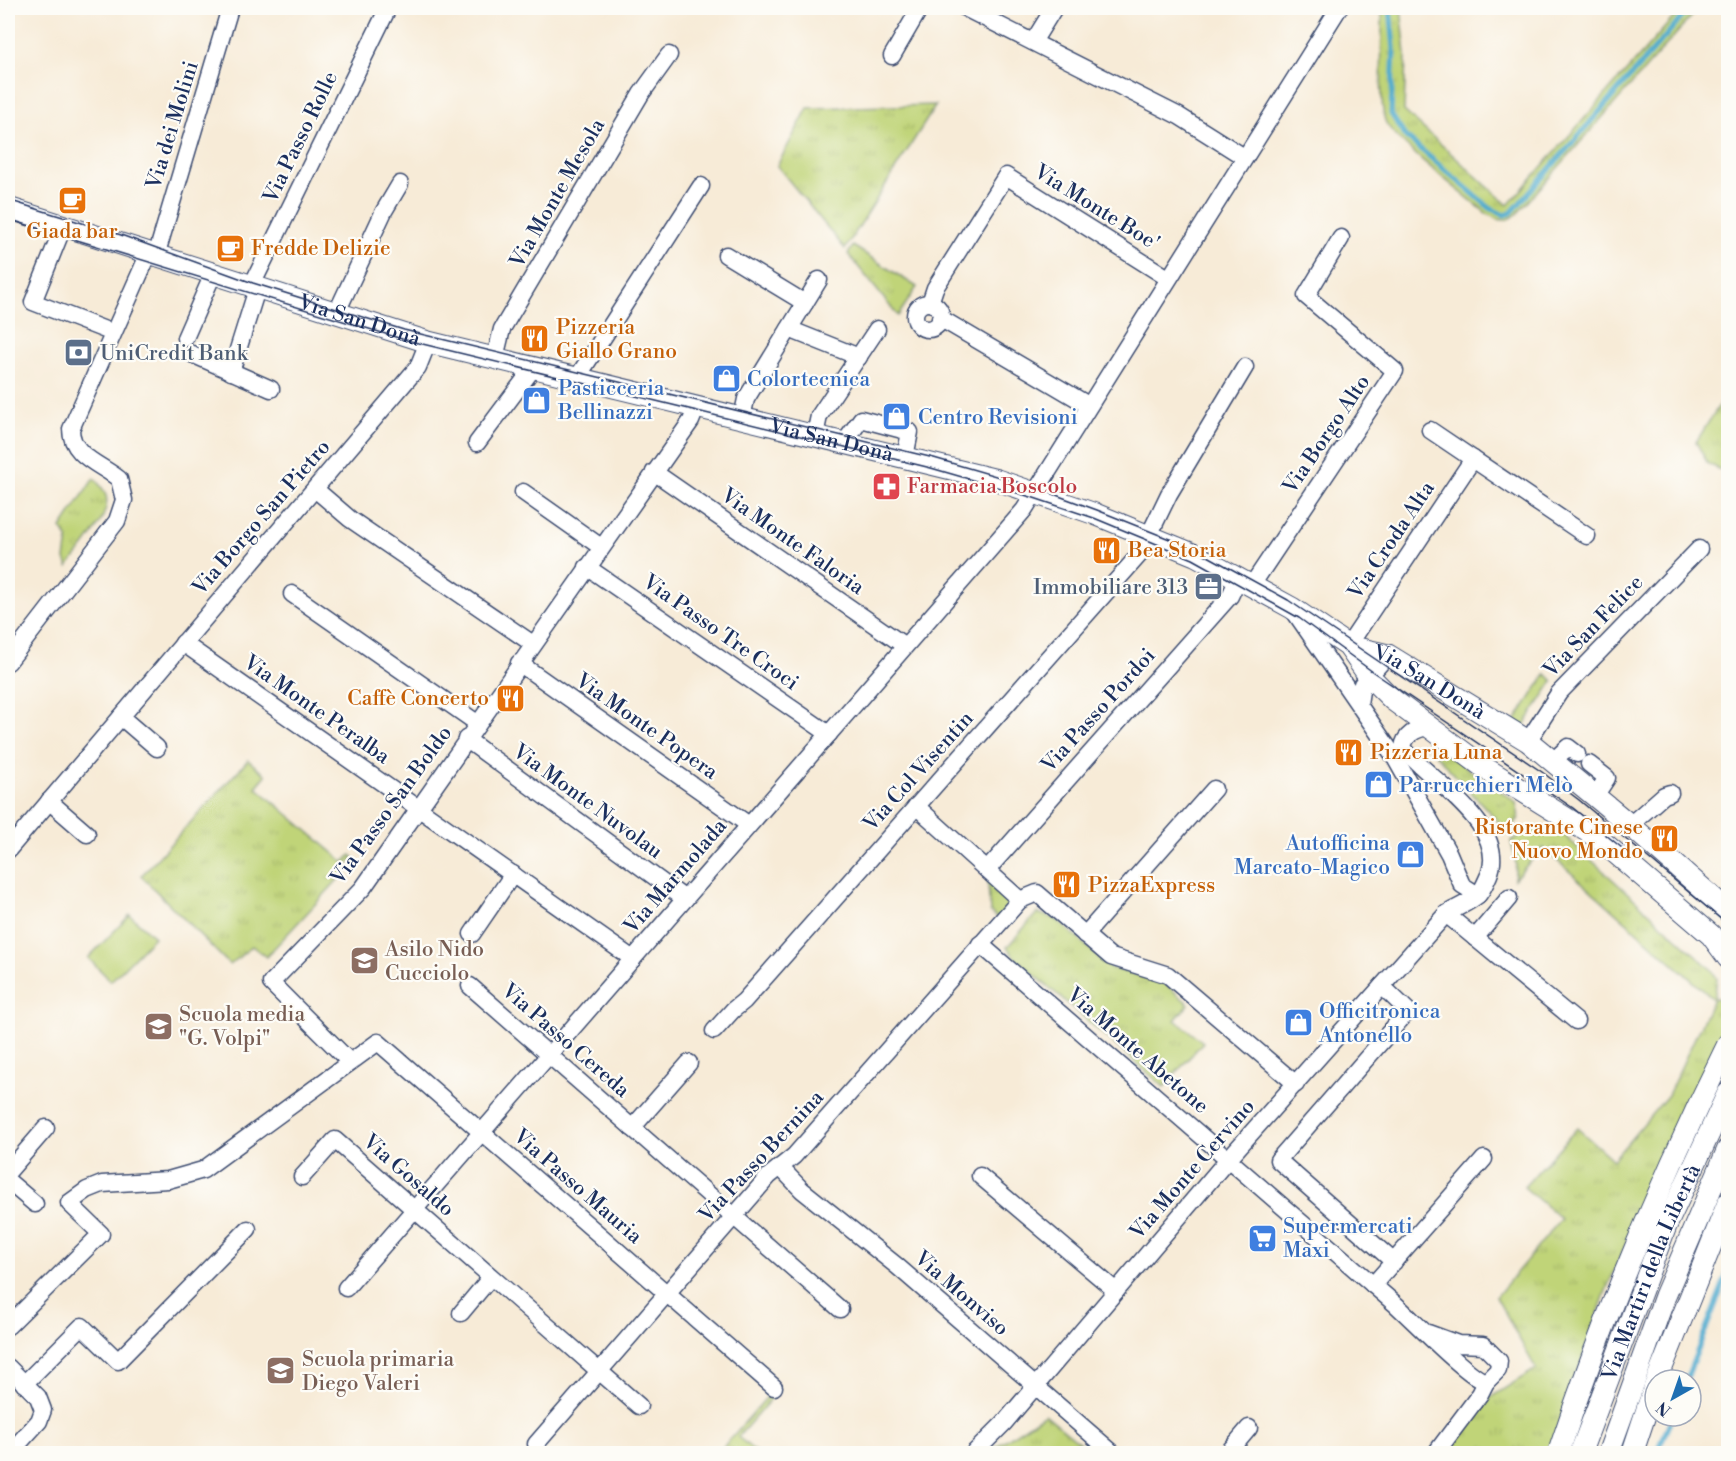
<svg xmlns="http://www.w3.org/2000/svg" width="1736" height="1461" viewBox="0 0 1736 1461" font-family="'Libre Bodoni',serif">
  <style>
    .grass { fill: url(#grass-tufts); stroke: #6e826b; stroke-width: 1.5 }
    .garden { fill: #c0d478; stroke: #6e826b; stroke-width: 1.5 }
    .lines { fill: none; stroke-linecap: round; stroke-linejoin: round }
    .stream { stroke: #51accf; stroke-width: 5 }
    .minor-casing { stroke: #3c4b70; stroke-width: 19 }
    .major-casing { stroke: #3c4b70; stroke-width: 23 }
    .minor { stroke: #fff; stroke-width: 16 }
    .major { stroke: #fff; stroke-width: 21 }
    .tram { stroke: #1b2f5e; stroke-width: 1.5 }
    .labels { text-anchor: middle; stroke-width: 4.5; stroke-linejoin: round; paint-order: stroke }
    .street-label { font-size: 21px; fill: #1b2f5e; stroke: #fdfcf7 }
    .food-label { font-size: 21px; fill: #c56008; stroke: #fdfcf7; text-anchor: start }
    .service-label { font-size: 21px; fill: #4e5e75; stroke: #fdfcf7; text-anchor: start }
    .shop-label { font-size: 21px; fill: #366cbe; stroke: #fdfcf7; text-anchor: start }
    .health-label { font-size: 21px; fill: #be3a42; stroke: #fdfcf7; text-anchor: start }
    .education-label { font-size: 21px; fill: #785e54; stroke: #fdfcf7; text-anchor: start }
  </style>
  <defs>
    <pattern id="grass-tufts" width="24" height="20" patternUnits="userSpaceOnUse" patternTransform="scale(1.5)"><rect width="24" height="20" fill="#c0d478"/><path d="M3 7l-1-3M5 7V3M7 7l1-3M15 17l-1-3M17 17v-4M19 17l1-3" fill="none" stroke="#a4b66a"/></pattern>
  </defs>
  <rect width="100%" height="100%" fill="#fdfcf7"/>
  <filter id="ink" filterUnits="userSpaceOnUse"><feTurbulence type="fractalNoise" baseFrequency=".0167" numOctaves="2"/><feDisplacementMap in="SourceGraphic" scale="12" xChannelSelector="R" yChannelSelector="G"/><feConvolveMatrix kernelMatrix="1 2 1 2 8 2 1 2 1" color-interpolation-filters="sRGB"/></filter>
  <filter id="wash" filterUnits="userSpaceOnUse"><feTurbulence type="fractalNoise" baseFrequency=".008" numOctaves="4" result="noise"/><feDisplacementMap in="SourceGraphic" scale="24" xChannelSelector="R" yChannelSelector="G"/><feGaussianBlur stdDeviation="1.35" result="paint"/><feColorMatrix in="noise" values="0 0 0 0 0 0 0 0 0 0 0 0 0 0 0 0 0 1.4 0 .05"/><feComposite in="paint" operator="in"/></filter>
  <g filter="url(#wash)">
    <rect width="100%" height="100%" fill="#f7ebd7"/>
    <!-- grass -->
    <g class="grass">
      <path d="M1382,8H1401L1406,54L1404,111L1508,205L1682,8H1699L1517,214C1505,223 1498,221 1486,213C1464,194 1398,144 1386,123C1378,107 1383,30 1382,8Z"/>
      <path d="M936,105L845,249L777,166L808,108Z"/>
      <path d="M853,246L917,287L898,316L848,254Z"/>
      <path d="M1728,391V473L1708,464L1696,442Z"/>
      <path d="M94,478C98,483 103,488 105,493C115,514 79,551 68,567L65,559L68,539L61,528Z"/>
      <path d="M1546,674L1553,681L1523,727L1515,721Z"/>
      <path d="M1427,745H1434L1516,802L1519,818L1508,832Z"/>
      <path d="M248,760L266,775L256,787L344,862L351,855L354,858L347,865L349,868L266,957L252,946L230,965L141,876Z"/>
      <path d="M1544,827L1553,828L1565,836L1712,970L1717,979L1714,998L1723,999L1728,1023L1638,1216L1607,1288L1549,1453L1446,1454L1491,1397L1536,1369L1496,1297L1561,1219L1524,1187L1577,1128L1613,1160L1668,1095L1713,999L1543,848L1514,879L1516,864L1511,841L1532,829Z"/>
      <path d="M987,870L1020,900L999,919L990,912Z"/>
      <path d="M1037,913L1056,919L1111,968L1163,982L1189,1004L1175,1020L1203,1042L1164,1087L1015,958L1007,947Z"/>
      <path d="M773,1390L776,1393L738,1437L757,1453L717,1454Z"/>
      <path d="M1045,1414L1092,1453H986Z"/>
    </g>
    <!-- garden -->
    <path class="garden" d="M130,915L154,937L111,981L88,958Z"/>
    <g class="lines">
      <!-- stream -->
      <g class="stream">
        <path d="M1390,8L1394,48L1391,114L1405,136L1490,208L1504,215L1511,213L1690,8"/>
        <path d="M1686,1380L1728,1272"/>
        <path d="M1657,1454L1672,1416"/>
      </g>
    </g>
  </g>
  <g filter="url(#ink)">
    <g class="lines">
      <defs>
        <g id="minor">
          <path d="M965,8L1179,116L1244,157"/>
          <path d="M1033,42L1054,8"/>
          <path d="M892,56L920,8"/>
          <path d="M63,227L33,302L113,333"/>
          <path d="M726,255L805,303"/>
          <path d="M156,256L230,8"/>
          <path d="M251,287L388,8"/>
          <path d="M930,303L935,288L1006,176L1168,278"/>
          <circle cx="928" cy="316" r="13"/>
          <path d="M336,314L384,211L400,184"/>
          <path d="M940,318L1088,405"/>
          <path d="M789,329L859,357"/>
          <path d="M185,338L213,274"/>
          <path d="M192,354L271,389"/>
          <path d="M495,358L502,329L641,94L669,55"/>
          <path d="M231,372L257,289"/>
          <path d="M577,378L701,186"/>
          <path d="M742,418L746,399L819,280"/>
          <path d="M1430,430L1587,536"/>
          <path d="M815,435L819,416L877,329"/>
          <path d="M845,442L861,419L910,432L905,457"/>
          <path d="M477,443L534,367"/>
          <path d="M654,472L905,646"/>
          <path d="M315,489L350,519L533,644"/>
          <path d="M523,492L601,547"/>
          <path d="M587,567L829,734"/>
          <path d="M1252,585L1395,371L1306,296L1341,238"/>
          <path d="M292,594L477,723"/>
          <path d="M1296,614L1394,756L1449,854L1462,885L1478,895"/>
          <path d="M183,643L633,959"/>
          <path d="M1348,646L1473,459"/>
          <path d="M8,662L117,521L124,500L119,479C101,464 71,456 71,429L149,253"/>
          <path d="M519,663L749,825"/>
          <path d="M1359,704L1362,684L1388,655"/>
          <path d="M121,717L157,748"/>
          <path d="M466,739L685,899"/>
          <path d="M1528,741L1559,693L1699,549"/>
          <path d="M1553,761L1568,747L1577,754"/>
          <path d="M1589,764L1607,778L1595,796"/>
          <path d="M49,801L87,834"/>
          <path d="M916,806L1020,900"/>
          <path d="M1630,825L1664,795L1670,793"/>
          <path d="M8,850L418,367L428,342"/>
          <path d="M987,870L1230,596L1239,577"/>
          <path d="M1446,914L1576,1021"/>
          <path d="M472,934L513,874"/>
          <path d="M1085,935L1214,789"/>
          <path d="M1475,938L1509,898"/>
          <path d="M980,944C1119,1063 1256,1184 1394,1303C1412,1319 1469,1378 1486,1382L1498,1370L1499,1361L1483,1345L1458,1344L1428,1333"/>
          <path d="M470,986L840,1309"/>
          <path d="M1382,986L1408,1011L1278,1160L1394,1262"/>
          <path d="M714,1031L733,1010L744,1001L1140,554L1169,494L1245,367"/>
          <path d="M350,1062L271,983L363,888L691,421L697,406"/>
          <path d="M632,1128L689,1063"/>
          <path d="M780,1167L802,1190L897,1266L1114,1454"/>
          <path d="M8,1172L46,1128"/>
          <path d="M980,1176L1116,1291"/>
          <path d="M302,1177L335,1140L639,1406"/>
          <path d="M8,1181L35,1204"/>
          <path d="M1373,1285L1484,1159"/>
          <path d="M346,1288L1024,510L1339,8"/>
          <path d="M461,1313L491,1277"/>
          <path d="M8,1326L101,1234L69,1203L87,1190L102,1184L168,1180L203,1170L378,1042L774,1387"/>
          <path d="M8,1367L38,1397L43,1410L39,1421L9,1454"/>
          <path d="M24,1384L82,1326L118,1361L248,1229"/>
          <path d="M536,1444L769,1176L794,1156L1020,900L1037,893L1111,957L1168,975L1296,1084"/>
          <path d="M973,1454L1004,1423L1229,1158L1446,914C1456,908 1469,903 1478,895C1483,890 1486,881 1489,875C1509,826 1430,781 1403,748C1404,735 1416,729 1428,727"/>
          <path d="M1227,1454L1249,1428"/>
          <path d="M1435,1454L1480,1394L1486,1382"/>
        </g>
        <g id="major">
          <path id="s1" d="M8,208L428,342L997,480L1095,514L1195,555L1292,608L1348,646L1368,675L1393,700L1482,766L1598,838L1711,935L1728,958"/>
          <path id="s2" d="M1348,646L1388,655L1528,741L1630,825L1728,911"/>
          <path d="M1657,1380L1728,1203"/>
          <path d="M1558,1454C1605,1312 1662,1177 1728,1044"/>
          <path id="s3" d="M1580,1454L1666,1226L1728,1093"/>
          <path d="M1608,1454L1665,1296L1728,1149"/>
          <path d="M1632,1454L1655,1385"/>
        </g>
      </defs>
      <!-- minor casing -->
      <use href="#minor" class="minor-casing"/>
      <!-- major casing -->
      <use href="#major" class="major-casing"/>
      <!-- minor -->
      <use href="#minor" class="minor"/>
      <!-- major -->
      <use href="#major" class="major"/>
      <!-- tram -->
      <g class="tram">
        <path d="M8,200L121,235L253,283L404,330L934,458L1037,488L1097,510L1197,550L1288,600L1542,772L1579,800L1728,925"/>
        <path d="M8,219L402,339L931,468L1031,497L1094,518L1193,559L1299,618L1373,672L1573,808L1638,861"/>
      </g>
    </g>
  </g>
  <!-- icons -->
  <defs>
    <symbol id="cafe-square" viewBox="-11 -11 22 22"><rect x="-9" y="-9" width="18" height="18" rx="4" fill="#e8710a" stroke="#fdfcf7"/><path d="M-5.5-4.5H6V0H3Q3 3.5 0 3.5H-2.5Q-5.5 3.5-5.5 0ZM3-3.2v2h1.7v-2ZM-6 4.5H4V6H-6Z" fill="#fff"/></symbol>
    <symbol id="restaurant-square" viewBox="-11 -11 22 22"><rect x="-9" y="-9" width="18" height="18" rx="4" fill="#e8710a" stroke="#fdfcf7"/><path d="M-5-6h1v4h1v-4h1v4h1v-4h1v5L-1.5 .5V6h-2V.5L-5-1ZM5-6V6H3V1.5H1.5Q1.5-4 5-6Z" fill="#fff"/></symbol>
    <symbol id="bank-square" viewBox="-11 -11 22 22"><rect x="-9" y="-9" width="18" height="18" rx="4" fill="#5c6f8a" stroke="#fdfcf7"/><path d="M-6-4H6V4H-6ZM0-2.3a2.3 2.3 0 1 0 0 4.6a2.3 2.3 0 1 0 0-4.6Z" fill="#fff"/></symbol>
    <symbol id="shop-square" viewBox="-11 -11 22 22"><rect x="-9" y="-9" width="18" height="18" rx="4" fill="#3f7fe0" stroke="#fdfcf7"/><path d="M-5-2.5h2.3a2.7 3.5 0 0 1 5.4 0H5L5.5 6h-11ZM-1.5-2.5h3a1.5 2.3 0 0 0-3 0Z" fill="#fff"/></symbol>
    <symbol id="pharmacy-square" viewBox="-11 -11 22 22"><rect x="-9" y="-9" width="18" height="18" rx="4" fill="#e0444e" stroke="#fdfcf7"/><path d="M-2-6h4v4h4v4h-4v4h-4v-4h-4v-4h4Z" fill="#fff"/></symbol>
    <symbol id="office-square" viewBox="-11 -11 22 22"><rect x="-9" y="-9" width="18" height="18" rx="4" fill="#5c6f8a" stroke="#fdfcf7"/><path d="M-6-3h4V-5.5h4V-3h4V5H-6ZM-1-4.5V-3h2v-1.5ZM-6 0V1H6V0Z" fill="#fff"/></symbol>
    <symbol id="school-square" viewBox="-11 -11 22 22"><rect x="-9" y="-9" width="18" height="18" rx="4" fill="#8d6e63" stroke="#fdfcf7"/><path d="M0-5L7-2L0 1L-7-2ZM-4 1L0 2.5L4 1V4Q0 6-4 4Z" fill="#fff"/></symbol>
    <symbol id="supermarket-square" viewBox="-11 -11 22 22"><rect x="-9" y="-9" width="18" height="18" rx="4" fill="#3f7fe0" stroke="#fdfcf7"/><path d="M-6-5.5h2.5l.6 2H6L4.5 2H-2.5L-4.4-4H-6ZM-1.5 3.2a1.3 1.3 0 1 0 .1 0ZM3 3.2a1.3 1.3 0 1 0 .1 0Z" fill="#fff"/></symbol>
  </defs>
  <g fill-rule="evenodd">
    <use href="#cafe-square" x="56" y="184" width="33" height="33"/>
    <use href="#cafe-square" x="214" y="232" width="33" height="33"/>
    <use href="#restaurant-square" x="518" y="322" width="33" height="33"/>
    <use href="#bank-square" x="62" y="336" width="33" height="33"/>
    <use href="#shop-square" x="710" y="362" width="33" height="33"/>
    <use href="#shop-square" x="520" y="384" width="33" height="33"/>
    <use href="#shop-square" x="880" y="400" width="33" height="33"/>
    <use href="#pharmacy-square" x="870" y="470" width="33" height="33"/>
    <use href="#restaurant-square" x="1090" y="534" width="33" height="33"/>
    <use href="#office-square" x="1192" y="570" width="33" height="33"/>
    <use href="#restaurant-square" x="494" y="682" width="33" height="33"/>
    <use href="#restaurant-square" x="1332" y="736" width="33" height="33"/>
    <use href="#shop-square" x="1362" y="768" width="33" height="33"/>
    <use href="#restaurant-square" x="1648" y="822" width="33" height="33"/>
    <use href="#shop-square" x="1394" y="838" width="33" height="33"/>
    <use href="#restaurant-square" x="1050" y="868" width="33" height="33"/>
    <use href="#school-square" x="348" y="944" width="33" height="33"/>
    <use href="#shop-square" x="1282" y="1006" width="33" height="33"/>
    <use href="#school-square" x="142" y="1010" width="33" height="33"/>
    <use href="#supermarket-square" x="1246" y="1222" width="33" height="33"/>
    <use href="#school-square" x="264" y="1354" width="33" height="33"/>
  </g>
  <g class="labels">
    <!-- street labels -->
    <g class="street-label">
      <text transform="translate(172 125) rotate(-73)" y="7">Via dei Molini</text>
      <text transform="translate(300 137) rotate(-64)" y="7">Via Passo Rolle</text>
      <text transform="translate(557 193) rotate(-60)" y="7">Via Monte Mesola</text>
      <text transform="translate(1097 207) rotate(32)" y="7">Via Monte Boe'</text>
      <text dy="7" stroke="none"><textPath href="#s1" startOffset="369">Via San Donà</textPath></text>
      <text transform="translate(1326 434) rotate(-56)" y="7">Via Borgo Alto</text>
      <text dy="7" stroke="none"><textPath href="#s1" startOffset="856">Via San Donà</textPath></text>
      <text transform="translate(261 517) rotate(-49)" y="7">Via Borgo San Pietro</text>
      <text transform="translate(1391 540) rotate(-56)" y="7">Via Croda Alta</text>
      <text transform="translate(793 541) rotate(35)" y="7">Via Monte Faloria</text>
      <text transform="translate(1593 626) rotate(-46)" y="7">Via San Felice</text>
      <text transform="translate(721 632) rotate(35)" y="7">Via Passo Tre Croci</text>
      <text dy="7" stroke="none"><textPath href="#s2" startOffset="90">Via San Donà</textPath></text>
      <text transform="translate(317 709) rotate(35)" y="7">Via Monte Peralba</text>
      <text transform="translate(1098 710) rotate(-48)" y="7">Via Passo Pordoi</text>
      <text transform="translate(647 726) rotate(35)" y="7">Via Monte Popera</text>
      <text transform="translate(918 771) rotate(-48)" y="7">Via Col Visentin</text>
      <text transform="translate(588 801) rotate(36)" y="7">Via Monte Nuvolau</text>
      <text transform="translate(391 805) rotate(-54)" y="7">Via Passo San Boldo</text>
      <text transform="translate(675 876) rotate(-49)" y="7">Via Marmolada</text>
      <text transform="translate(566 1040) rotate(41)" y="7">Via Passo Cereda</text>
      <text transform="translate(1138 1050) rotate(41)" y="7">Via Monte Abetone</text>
      <text transform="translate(761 1156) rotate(-47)" y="7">Via Passo Bernina</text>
      <text transform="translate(1192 1169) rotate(-49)" y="7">Via Monte Cervino</text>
      <text transform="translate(409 1175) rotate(41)" y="7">Via Gosaldo</text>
      <text transform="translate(578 1186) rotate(41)" y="7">Via Passo Mauria</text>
      <text dy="7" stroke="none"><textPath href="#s3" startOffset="195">Via Martiri della Libertà</textPath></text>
      <text transform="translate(962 1293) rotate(41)" y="7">Via Monviso</text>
    </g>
    <!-- food labels -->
    <g class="food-label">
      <text x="72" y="238" text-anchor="middle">Giada bar</text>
      <text x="251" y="255">Fredde Delizie</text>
      <text x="556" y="334">Pizzeria<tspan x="556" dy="24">Giallo Grano</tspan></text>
      <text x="1128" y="557">Bea Storia</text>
      <text x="489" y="705" text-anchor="end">Caffè Concerto</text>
      <text x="1370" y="759">Pizzeria Luna</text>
      <text x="1643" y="834" text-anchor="end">Ristorante Cinese<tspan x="1643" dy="24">Nuovo Mondo</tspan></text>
      <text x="1088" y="892">PizzaExpress</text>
    </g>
    <!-- service labels -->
    <g class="service-label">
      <text x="100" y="360">UniCredit Bank</text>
      <text x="1188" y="594" text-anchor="end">Immobiliare 313</text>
    </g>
    <!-- shop labels -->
    <g class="shop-label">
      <text x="747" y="386">Colortecnica</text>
      <text x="558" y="395">Pasticceria<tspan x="558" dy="24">Bellinazzi</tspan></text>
      <text x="918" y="424">Centro Revisioni</text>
      <text x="1399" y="792">Parrucchieri Melò</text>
      <text x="1390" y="850" text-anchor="end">Autofficina<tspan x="1390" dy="24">Marcato-Magico</tspan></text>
      <text x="1319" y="1018">Officitronica<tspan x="1319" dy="24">Antonello</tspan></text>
      <text x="1283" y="1233">Supermercati<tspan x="1283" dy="24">Maxi</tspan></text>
    </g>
    <!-- health labels -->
    <g class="health-label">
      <text x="907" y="493">Farmacia Boscolo</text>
    </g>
    <!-- education labels -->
    <g class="education-label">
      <text x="385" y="956">Asilo Nido<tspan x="385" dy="24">Cucciolo</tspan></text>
      <text x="179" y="1021">Scuola media<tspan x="179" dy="24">"G. Volpi"</tspan></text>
      <text x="302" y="1366">Scuola primaria<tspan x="302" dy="24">Diego Valeri</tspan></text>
    </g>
  </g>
  <!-- margin -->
  <rect width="1736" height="1461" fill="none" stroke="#fdfcf7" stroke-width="30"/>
  <!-- north arrow -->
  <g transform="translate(1673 1398) rotate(220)"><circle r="28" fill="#fdfcf7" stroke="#a3aaba" stroke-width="1.5"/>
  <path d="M0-4.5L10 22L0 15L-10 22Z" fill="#1f6fb2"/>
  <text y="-9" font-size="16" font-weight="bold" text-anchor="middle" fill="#1b2f5e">N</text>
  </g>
</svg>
